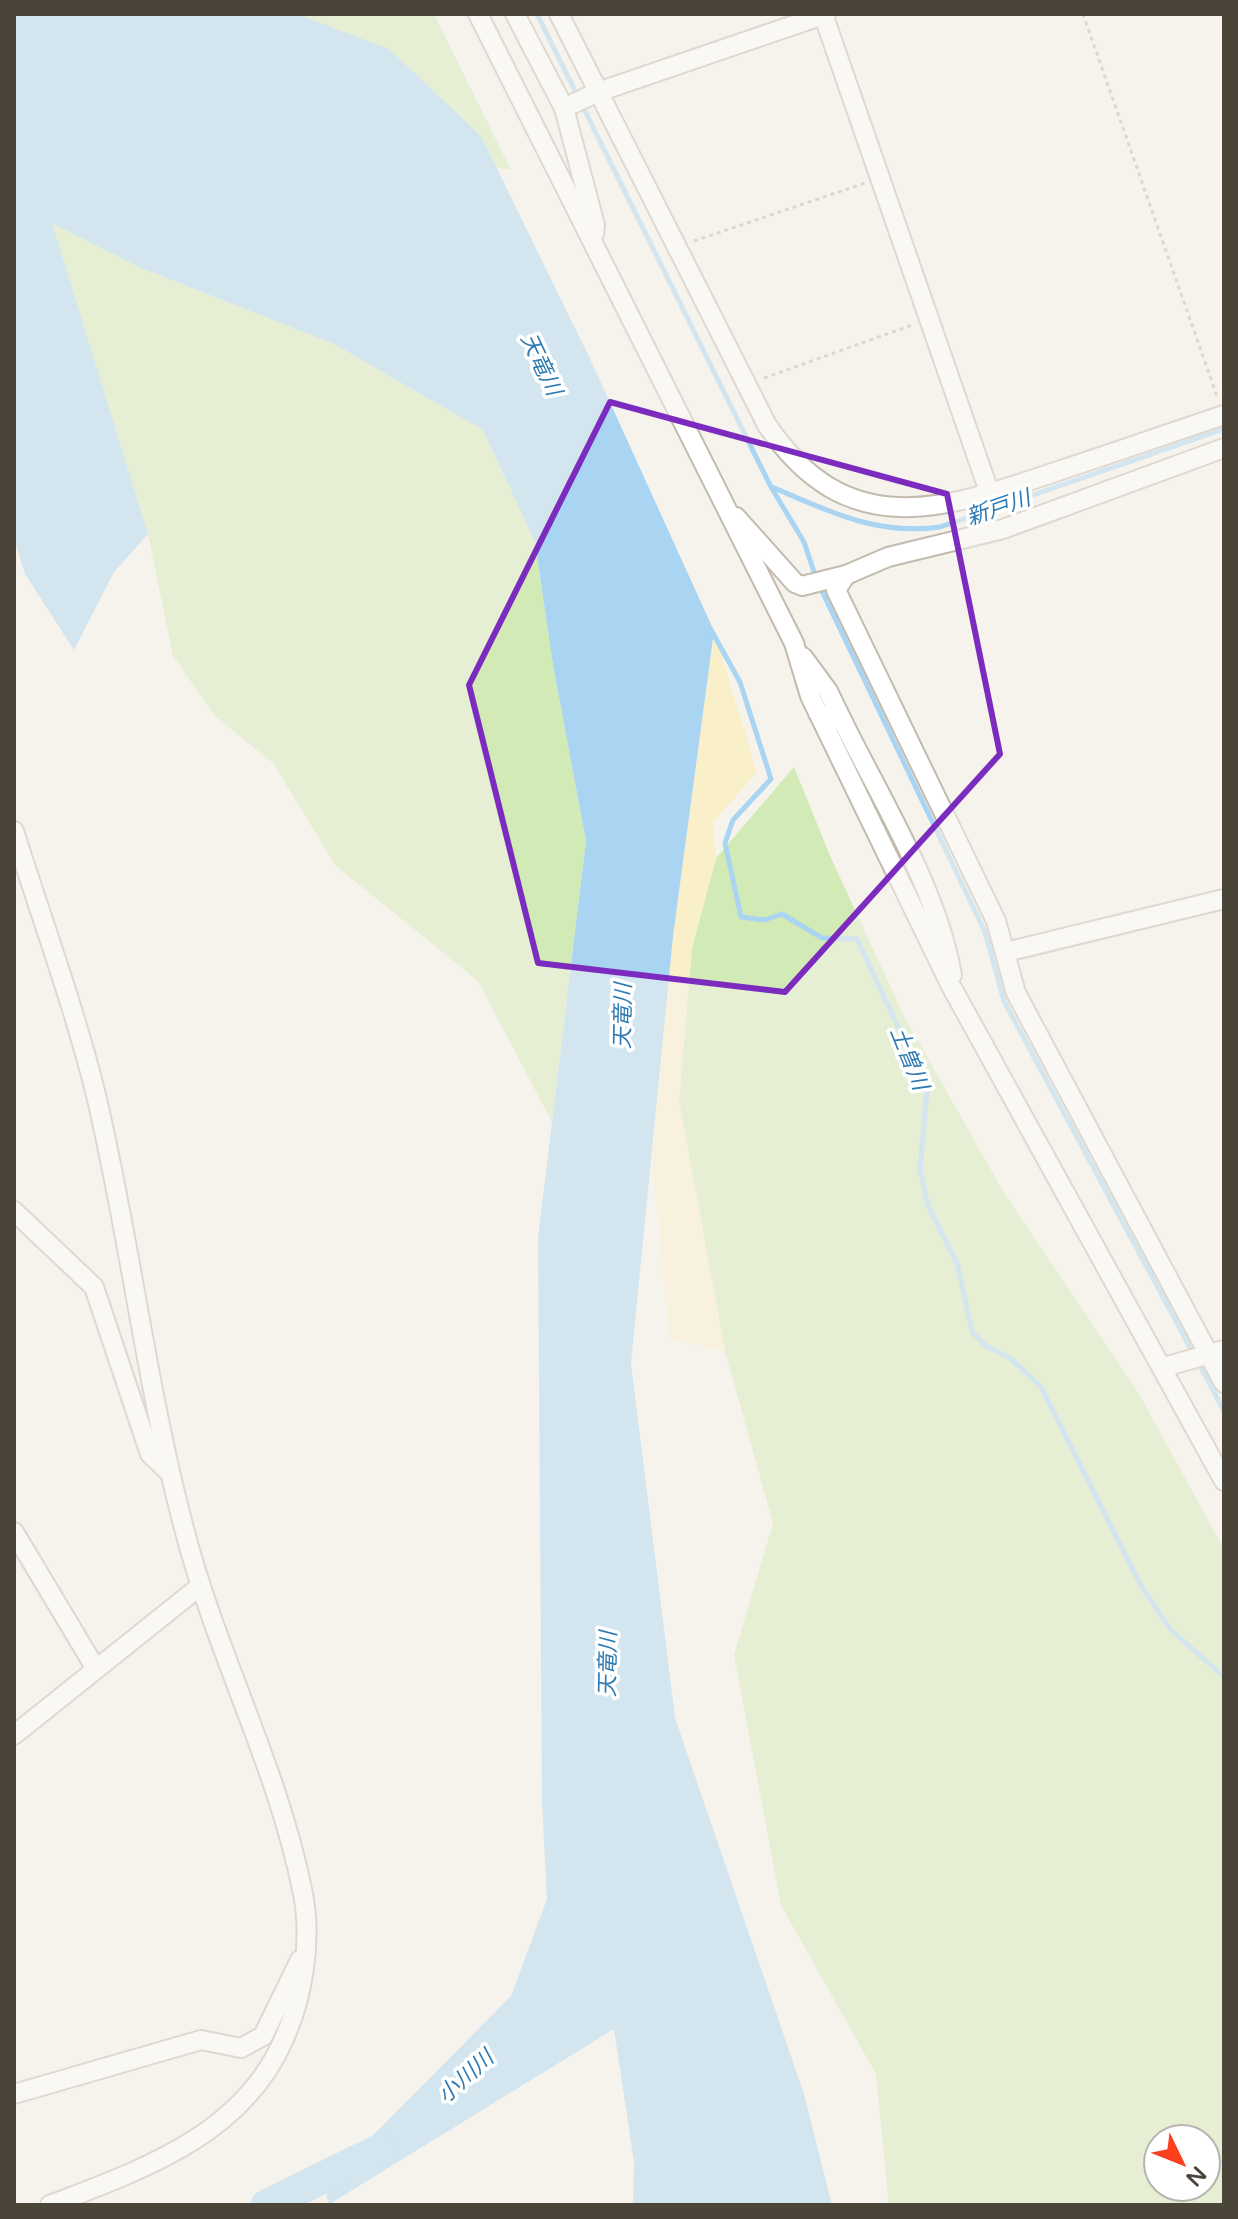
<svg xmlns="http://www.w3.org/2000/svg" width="1238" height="2219" viewBox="0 0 1238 2219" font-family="'Varela Round','Noto Sans JP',sans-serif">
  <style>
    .green { fill: #d2eab5; fill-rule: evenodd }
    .sand { fill: #f9efc9 }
    .water { fill: #a9d4f2 }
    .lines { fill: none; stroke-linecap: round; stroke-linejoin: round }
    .stream { stroke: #a9d4f2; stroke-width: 5 }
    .river { stroke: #a9d4f2; stroke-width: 32 }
    .minor-casing { stroke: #c2bbae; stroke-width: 22 }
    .path { stroke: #c4b79f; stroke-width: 3; stroke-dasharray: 4 4; stroke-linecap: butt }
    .minor { stroke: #fff; stroke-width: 18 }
    .marked { fill: none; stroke: #7b2cbf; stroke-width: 6; stroke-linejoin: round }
    .labels { text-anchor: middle; stroke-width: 7; stroke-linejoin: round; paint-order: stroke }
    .water-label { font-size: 22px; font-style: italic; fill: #2e7ab2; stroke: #fff }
  </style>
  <rect width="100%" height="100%" fill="#f6f3ec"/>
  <!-- green -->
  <g class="green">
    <path d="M297,14H434L511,170L497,168L481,136Z"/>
    <path d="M51,222L139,267L334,344L483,430L535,542L553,665L586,841L552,1122L478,981L335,865L273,763L215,716L173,656L148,534Z"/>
    <path d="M794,767L831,858L904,1016L1003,1191L1139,1394L1224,1549V2205H889L876,2074L781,1905L734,1655L773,1523L725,1351L679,1101L692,948L716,858ZM1158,2139H1206V2187H1158Z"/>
  </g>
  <!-- sand -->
  <path class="sand" d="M714,631L757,772L713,822L716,858L692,948L679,1101L725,1351L670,1339L652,1154L673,936Z"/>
  <!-- water -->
  <path class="water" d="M14,14H297L389,49L481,136L593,365L714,631L673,936L631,1363L675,1718L804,2094L832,2205H633L634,2162L614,2029L328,2205L325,2184L511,1996L547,1899L542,1801L538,1238L586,841L553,665L535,542L483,430L334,344L139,267L52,223L148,534L114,572L74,650L25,574L14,539Z"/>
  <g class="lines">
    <!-- stream -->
    <g class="stream">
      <path d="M537,14L771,487L804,542L816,578"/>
      <path d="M772,487C828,511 877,536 940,527L1224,429"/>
      <path d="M820,587L985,932L1004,1001L1193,1353"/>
      <path d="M710,628L740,682L771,779L733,820L725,843L741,917L764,920L782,914L822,938L857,939L927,1089L920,1170L928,1206L958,1266L972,1332L986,1346L1010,1358L1041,1387L1140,1584L1170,1629L1224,1677"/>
      <path d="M1198,1362L1224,1411"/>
    </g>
    <!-- river -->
    <path class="river" d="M267,2205L379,2150"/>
    <defs>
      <g id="minor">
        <path d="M478,14L794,643L810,696L951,986L1224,1481"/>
        <path d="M515,14L564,108"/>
        <path d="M559,14L767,425C848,545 946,509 1061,470C1116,452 1170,433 1224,415"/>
        <path d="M823,14L992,500"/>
        <path d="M594,234L595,225L564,108L598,92L826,14"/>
        <path d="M736,517L795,583L802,586L846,575L888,557L1003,529L1224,448"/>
        <path d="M846,575L836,590L996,921L1016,993L1224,1383"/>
        <path d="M803,657L828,691L843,722"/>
        <path d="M818,713L843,722C882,801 937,889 952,975"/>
        <path d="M14,831C41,917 73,1003 95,1091C130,1237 146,1387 185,1532C217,1655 279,1770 303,1894C312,1940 303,1997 284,2039C242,2136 141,2170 50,2205"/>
        <path d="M1006,952L1224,899"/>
        <path d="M14,1211L94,1287L150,1454L168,1471"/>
        <path d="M1164,1367L1224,1350"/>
        <path d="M14,1532L96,1669"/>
        <path d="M14,1735L199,1587"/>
        <path d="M14,2094L201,2040L241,2048L263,2036L300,1960"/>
      </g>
    </defs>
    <!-- minor casing -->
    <use href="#minor" class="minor-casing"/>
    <!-- path -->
    <g class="path">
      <path d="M1083,14L1218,399"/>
      <path d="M694,241L865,183"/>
      <path d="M764,378L915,324"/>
    </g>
    <!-- minor -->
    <use href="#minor" class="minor"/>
  </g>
  <!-- marked area -->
  <path d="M0 0H1238V2219H0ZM610,402L947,494L1000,754L785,992L538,963L469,685Z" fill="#f6f3ec" fill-opacity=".55" fill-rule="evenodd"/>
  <path class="marked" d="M610,402L947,494L1000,754L785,992L538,963L469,685Z"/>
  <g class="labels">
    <!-- water labels -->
    <g class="water-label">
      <text transform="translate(542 364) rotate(65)" y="8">天竜川</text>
      <text transform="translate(998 507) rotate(-19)" y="8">新戸川</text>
      <text transform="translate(622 1016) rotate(-89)" y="8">天竜川</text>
      <text transform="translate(910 1058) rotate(68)" y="8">土曽川</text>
      <text transform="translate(607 1664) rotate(-89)" y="8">天竜川</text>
      <text transform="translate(465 2076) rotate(-42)" y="8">小川川</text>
    </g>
  </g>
  <!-- border -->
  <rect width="1238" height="2219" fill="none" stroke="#4b4439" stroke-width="32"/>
  <!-- north arrow -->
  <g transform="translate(1182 2163) rotate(133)"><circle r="38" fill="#ffffff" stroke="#b7b4b0" stroke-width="2"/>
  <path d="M0-6L14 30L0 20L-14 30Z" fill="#fc3f1d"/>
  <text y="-12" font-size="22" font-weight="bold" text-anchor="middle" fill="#4b4439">N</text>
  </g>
</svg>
